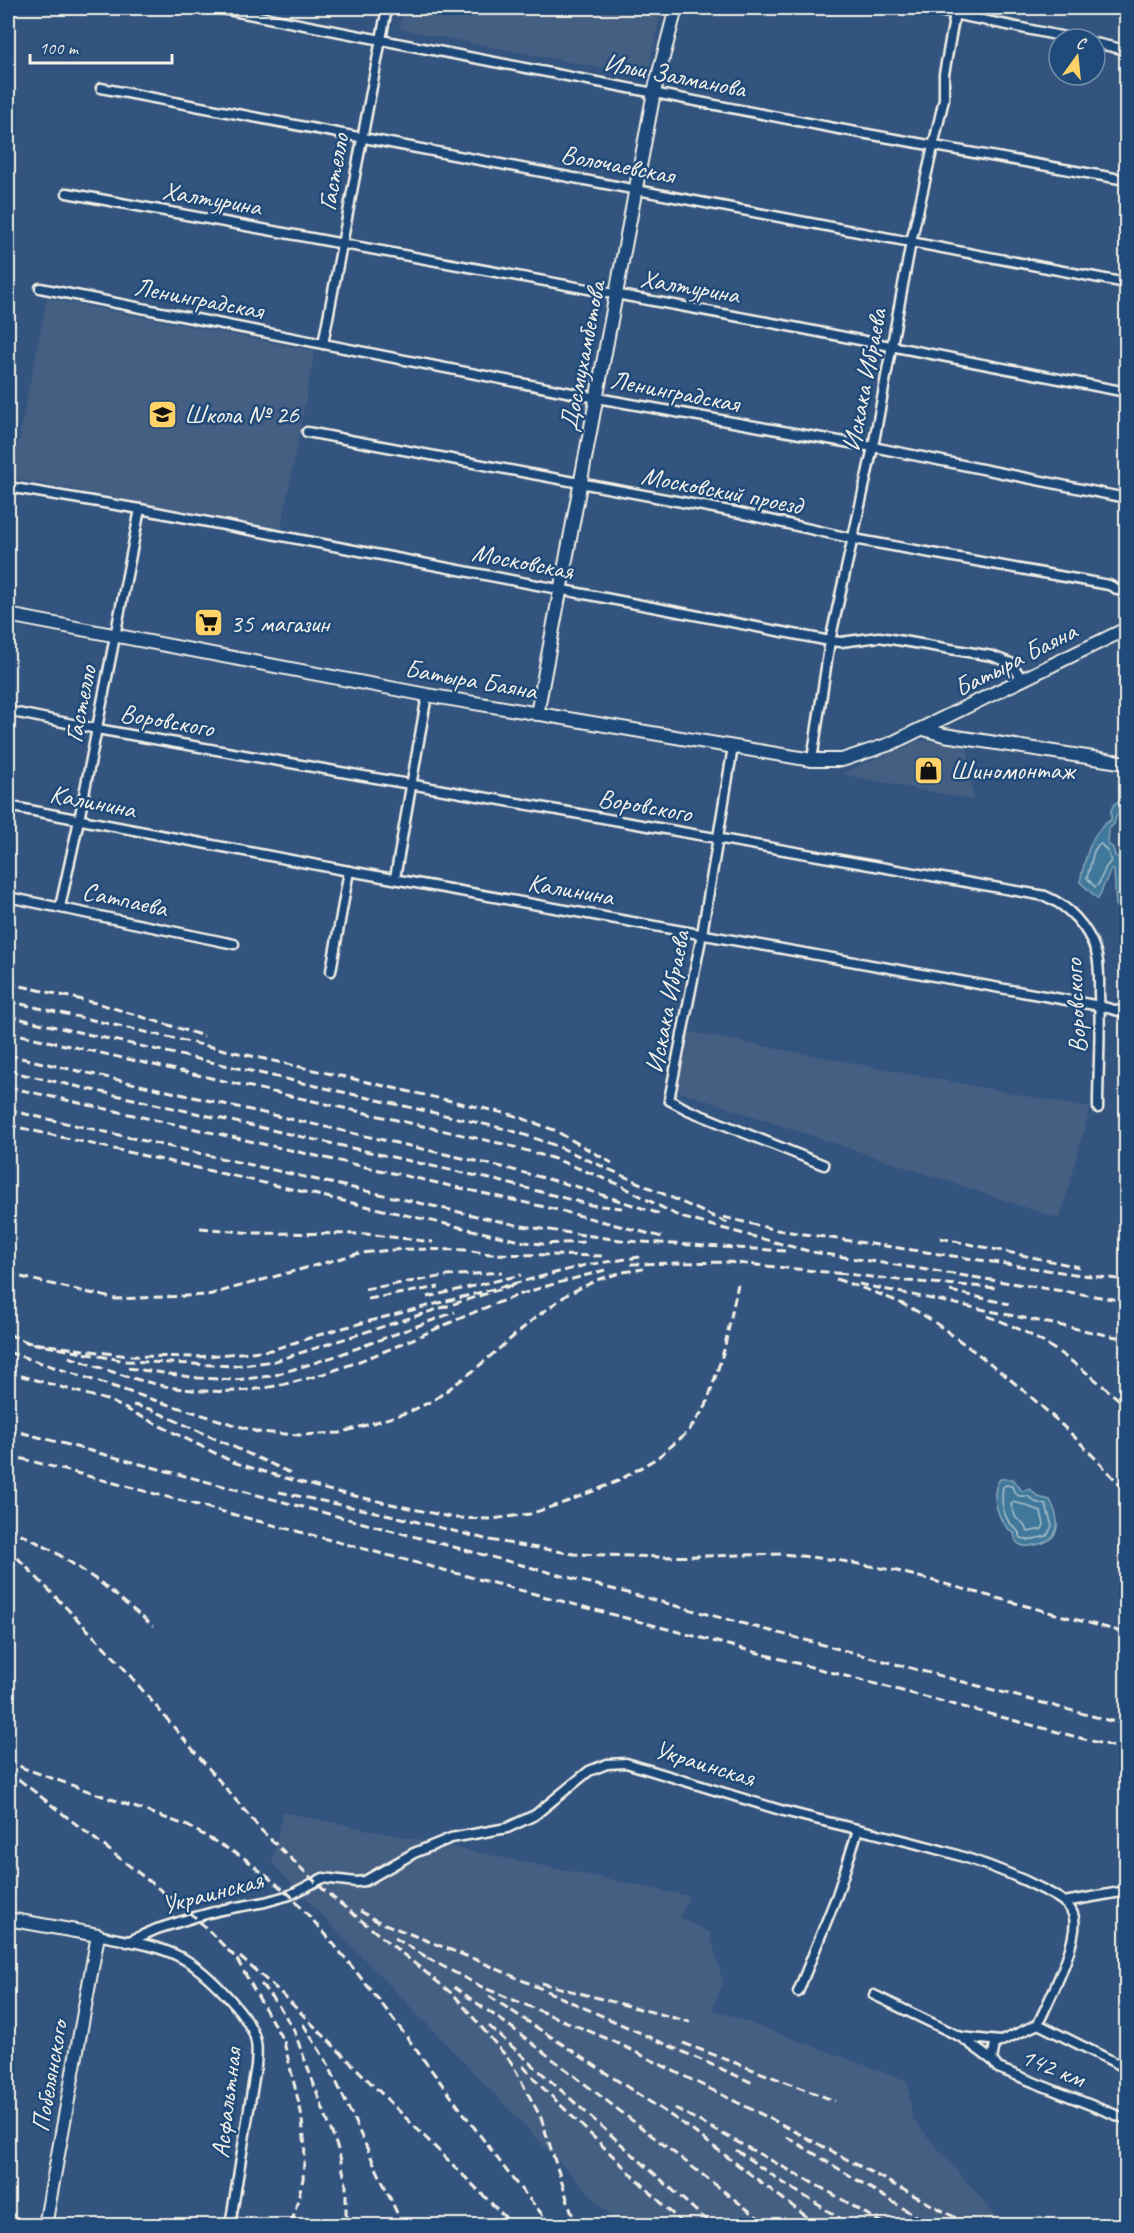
<svg xmlns="http://www.w3.org/2000/svg" width="1134" height="2233" viewBox="0 0 1134 2233" font-family="Caveat,sans-serif">
  <style>
    .built { fill: #455e83 }
    .water { fill: #40789b; stroke: #88a8ba; stroke-width: 1.5 }
    .lines { fill: none; stroke-linecap: round; stroke-linejoin: round }
    .shore { stroke: #acc1c9; stroke-width: 1.5 }
    .street-casing { stroke: #f4f1e8; stroke-width: 13 }
    .secondary-casing { stroke: #f4f1e8; stroke-width: 16 }
    .street { stroke: #1f4a7a; stroke-width: 8 }
    .secondary { stroke: #1f4a7a; stroke-width: 12 }
    .rail { stroke: #f4f1e8; stroke-width: 3; stroke-dasharray: 9 4.5; stroke-linecap: butt }
    .labels { text-anchor: middle; stroke-width: 5; stroke-linejoin: round; paint-order: stroke }
    .street-label { font-size: 26px; fill: #f4f1e8; stroke: #1f4a7a }
    .poi-label { font-size: 26px; fill: #f4f1e8; stroke: #1f4a7a; text-anchor: start }
  </style>
  <rect width="100%" height="100%" fill="#33547e"/>
  <filter id="ink" filterUnits="userSpaceOnUse"><feTurbulence type="fractalNoise" baseFrequency=".0167" numOctaves="2"/><feDisplacementMap in="SourceGraphic" scale="12" xChannelSelector="R" yChannelSelector="G"/><feConvolveMatrix kernelMatrix="1 2 1 2 8 2 1 2 1" color-interpolation-filters="sRGB"/></filter>
  <g filter="url(#ink)">
    <!-- built -->
    <g class="built">
      <path d="M404,8H662L647,77L399,29Z"/>
      <path d="M47,298L315,351L281,529L11,478Z"/>
      <path d="M933,740L967,746L973,800L841,774L918,741Z"/>
      <path d="M690,1032L1090,1108L1060,1219L678,1091Z"/>
      <path d="M283,1812L689,1896L680,1917L710,1933L723,1983L712,2009L908,2081L912,2118L1004,2225H620L272,1863Z"/>
    </g>
    <!-- water -->
    <g class="water">
      <path d="M1120,801L1124,806L1121,813L1116,816L1114,824L1109,829L1108,844L1113,848L1115,856L1121,858L1126,852V928L1116,906L1114,870L1111,869L1098,899L1080,882C1085,860 1090,831 1111,820V810L1115,803Z"/>
      <path d="M1000,1479H1013L1022,1491L1030,1489L1038,1497L1050,1500C1061,1521 1062,1540 1035,1545C1031,1546 1025,1547 1021,1545C1015,1543 1015,1538 1014,1533C998,1524 989,1494 1000,1479Z"/>
    </g>
    <g class="lines">
      <!-- shore -->
      <g class="shore">
        <path d="M1101,844L1108,852L1111,861L1106,867L1098,885L1095,887L1087,878L1094,851L1098,845Z"/>
        <path d="M1006,1485L1012,1486L1014,1492L1019,1496H1028L1035,1502L1046,1505L1052,1526L1047,1536L1029,1540L1021,1538C1019,1529 1014,1528 1009,1522C1002,1512 1001,1498 1003,1487Z"/>
        <path d="M1013,1502L1025,1505L1041,1512L1044,1525L1042,1529L1028,1532L1023,1523L1016,1518L1011,1505Z"/>
      </g>
      <defs>
        <g id="street">
          <path d="M217,8L839,129L1126,180"/>
          <path d="M924,8L1075,39"/>
          <path d="M1095,43L1126,50"/>
          <path d="M101,88L1126,283"/>
          <path d="M67,193L783,325L1126,392"/>
          <path d="M40,288L597,398L873,447L1126,498"/>
          <path d="M323,344L387,8"/>
          <path d="M307,432L735,512L854,539L1109,585L1126,594"/>
          <path d="M8,487L140,509L830,641L841,642L879,637L992,656L1011,663L1022,679"/>
          <path d="M8,711L97,729L1045,896C1069,906 1088,927 1096,952C1100,965 1099,980 1099,993C1101,1032 1098,1070 1098,1108"/>
          <path d="M733,747L702,934L669,1100L688,1110L824,1165"/>
          <path d="M812,760L830,641L873,447L911,242L944,99V74L956,8"/>
          <path d="M8,806L349,871L1100,1006L1126,1013"/>
          <path d="M395,878L427,695"/>
          <path d="M8,897L234,944"/>
          <path d="M60,907L79,820L140,509"/>
          <path d="M331,971L349,871"/>
          <path d="M1064,1902L1126,1891"/>
          <path d="M98,1935C124,1941 154,1944 178,1956C202,1967 240,2006 252,2030C258,2041 257,2054 256,2066L230,2226"/>
          <path d="M127,1942L157,1929L195,1917L221,1910L265,1902L290,1895L323,1878L356,1882L365,1881L414,1853L451,1838L507,1828L535,1815L589,1771L607,1764L626,1763C676,1778 727,1794 777,1809C866,1834 959,1846 1042,1889C1053,1895 1068,1901 1073,1914C1082,1937 1048,2002 1038,2024L1126,2068"/>
          <path d="M798,1992L837,1895L858,1830"/>
          <path d="M874,1995L961,2037L1000,2041"/>
          <path d="M1038,2024L995,2044L992,2060L998,2068L1126,2119"/>
          <path d="M961,2037L992,2060"/>
        </g>
        <g id="secondary">
          <path d="M8,615L427,695L812,760H842L890,744L1126,629"/>
          <path d="M537,714L654,92L676,8"/>
          <path d="M924,729L944,735L1126,763"/>
          <path d="M8,1919L98,1935L45,2226"/>
        </g>
      </defs>
      <!-- street casing -->
      <use href="#street" class="street-casing"/>
      <!-- secondary casing -->
      <use href="#secondary" class="secondary-casing"/>
      <!-- street -->
      <use href="#street" class="street"/>
      <!-- secondary -->
      <use href="#secondary" class="secondary"/>
      <!-- rail -->
      <g class="rail">
        <path d="M8,983L100,1004L204,1036"/>
        <path d="M8,1001L513,1115L554,1130L612,1163"/>
        <path d="M8,1016L510,1130L557,1146L730,1224"/>
        <path d="M8,1032L507,1145L555,1159L618,1184L680,1217L812,1252L1126,1301"/>
        <path d="M8,1055L502,1167L578,1187L660,1214"/>
        <path d="M8,1071L499,1181L591,1205L622,1208"/>
        <path d="M8,1087L558,1210L662,1237"/>
        <path d="M8,1110L521,1226L627,1241L785,1251"/>
        <path d="M8,1125L525,1242L542,1244L585,1242"/>
        <path d="M723,1217L777,1230L1074,1274L1126,1280"/>
        <path d="M200,1228L253,1233L366,1234L433,1242"/>
        <path d="M940,1238L1079,1267"/>
        <path d="M631,1264L727,1262L845,1274"/>
        <path d="M838,1273L906,1281L997,1288"/>
        <path d="M8,1274L116,1299L208,1295L360,1253L404,1249L466,1250L490,1254L602,1256"/>
        <path d="M836,1279C864,1289 892,1297 918,1312C939,1324 958,1340 978,1354C1032,1395 1082,1441 1126,1492"/>
        <path d="M859,1284L1126,1339"/>
        <path d="M513,1285L275,1361L234,1366L126,1361L25,1342L128,1356L197,1357L271,1350L335,1330L586,1265L640,1257"/>
        <path d="M365,1289L446,1276L502,1272"/>
        <path d="M950,1291L1009,1304"/>
        <path d="M427,1297L521,1275"/>
        <path d="M368,1299L439,1287"/>
        <path d="M987,1316C1039,1333 1086,1370 1126,1406"/>
        <path d="M8,1334L32,1344"/>
        <path d="M8,1352L154,1400L258,1432L299,1435L340,1433L409,1412L434,1400L473,1371L536,1317L568,1294L597,1280L623,1272L643,1269"/>
        <path d="M69,1357C110,1371 149,1386 192,1390C307,1402 409,1335 513,1297C543,1286 574,1279 605,1270"/>
        <path d="M128,1368L198,1378L234,1380L272,1376L336,1356L455,1312"/>
        <path d="M8,1372L110,1401L233,1462L268,1473L328,1490L454,1518L492,1519L530,1514L566,1502L618,1481L657,1458L688,1432L706,1406L724,1350L738,1284"/>
        <path d="M133,1405L150,1409L293,1474"/>
        <path d="M8,1429L1126,1725"/>
        <path d="M8,1455L1126,1750"/>
        <path d="M279,1492L394,1516L489,1540L574,1554L662,1557L784,1554L837,1560L897,1571L1126,1633"/>
        <path d="M8,1527L55,1552L101,1583L153,1626"/>
        <path d="M8,1548L116,1659L262,1831L326,1892L455,1996L511,2062L541,2118L576,2226"/>
        <path d="M8,1759L23,1768L188,1826L244,1858L290,1895L327,1936L379,2000L515,2182L552,2226"/>
        <path d="M8,1771L195,1917L236,1958L284,2042L301,2112L305,2146L303,2179L291,2226"/>
        <path d="M360,1911L377,1921L479,1961L755,2084"/>
        <path d="M395,1938L433,1961"/>
        <path d="M240,1957L278,1990L514,2226"/>
        <path d="M427,1958L482,1987L613,2041L783,2125L971,2226"/>
        <path d="M541,1983L690,2022"/>
        <path d="M261,1984L278,2005L293,2028L339,2152L346,2184V2226"/>
        <path d="M454,1987L511,2027L769,2226"/>
        <path d="M489,1996L685,2125L819,2226"/>
        <path d="M303,2024L328,2064L403,2226"/>
        <path d="M489,2026L713,2226"/>
        <path d="M683,2043L835,2101"/>
        <path d="M523,2066L541,2086L685,2226"/>
        <path d="M675,2108L831,2193L887,2226"/>
        <path d="M787,2137L932,2226"/>
        <path d="M736,2150L782,2182L852,2226"/>
      </g>
    </g>
  </g>
  <!-- icons -->
  <defs>
    <symbol id="school-square" viewBox="-11 -11 22 22"><rect x="-9" y="-9" width="18" height="18" rx="4" fill="#ffd166" stroke="#1f4a7a"/><path d="M0-5L7-2L0 1L-7-2ZM-4 1L0 2.5L4 1V4Q0 6-4 4Z" fill="#111"/></symbol>
    <symbol id="supermarket-square" viewBox="-11 -11 22 22"><rect x="-9" y="-9" width="18" height="18" rx="4" fill="#ffd166" stroke="#1f4a7a"/><path d="M-6-5.5h2.5l.6 2H6L4.5 2H-2.5L-4.4-4H-6ZM-1.5 3.2a1.3 1.3 0 1 0 .1 0ZM3 3.2a1.3 1.3 0 1 0 .1 0Z" fill="#111"/></symbol>
    <symbol id="shop-square" viewBox="-11 -11 22 22"><rect x="-9" y="-9" width="18" height="18" rx="4" fill="#ffd166" stroke="#1f4a7a"/><path d="M-5-2.5h2.3a2.7 3.5 0 0 1 5.4 0H5L5.5 6h-11ZM-1.5-2.5h3a1.5 2.3 0 0 0-3 0Z" fill="#111"/></symbol>
  </defs>
  <g fill-rule="evenodd">
    <use href="#school-square" x="146" y="398" width="33" height="33"/>
    <use href="#supermarket-square" x="192" y="606" width="33" height="33"/>
    <use href="#shop-square" x="912" y="754" width="33" height="33"/>
  </g>
  <g class="labels">
    <!-- street labels -->
    <g class="street-label">
      <text transform="translate(675 75) rotate(11)" y="9">Ильи Залманова</text>
      <text transform="translate(618 164) rotate(11)" y="9">Волочаевская</text>
      <text transform="translate(333 172) rotate(-80)" y="9">Гастелло</text>
      <text transform="translate(212 198) rotate(10)" y="9">Халтурина</text>
      <text transform="translate(690 286) rotate(10)" y="9">Халтурина</text>
      <text transform="translate(199 298) rotate(11)" y="9">Ленинградская</text>
      <text transform="translate(582 356) rotate(-79)" y="9">Досмухамбетова</text>
      <text transform="translate(864 380) rotate(-79)" y="9">Искака Ибраева</text>
      <text transform="translate(675 391) rotate(11)" y="9">Ленинградская</text>
      <text transform="translate(722 490) rotate(11)" y="9">Московский проезд</text>
      <text transform="translate(523 561) rotate(11)" y="9">Московская</text>
      <text transform="translate(1015 659) rotate(-27)" y="9">Батыра Баяна</text>
      <text transform="translate(471 679) rotate(10)" y="9">Батыра Баяна</text>
      <text transform="translate(80 704) rotate(-79)" y="9">Гастелло</text>
      <text transform="translate(167 720) rotate(10)" y="9">Воровского</text>
      <text transform="translate(93 801) rotate(11)" y="9">Калинина</text>
      <text transform="translate(645 805) rotate(10)" y="9">Воровского</text>
      <text transform="translate(571 889) rotate(10)" y="9">Калинина</text>
      <text transform="translate(125 899) rotate(12)" y="9">Сатпаева</text>
      <text transform="translate(667 1002) rotate(-79)" y="9">Искака Ибраева</text>
      <text transform="translate(1075 1006) rotate(-93)" y="9">Воровского</text>
      <text transform="translate(705 1763) rotate(17)" y="9">Украинская</text>
      <text transform="translate(212 1892) rotate(-15)" y="9">Украинская</text>
      <text transform="translate(1053 2067) rotate(22)" y="9">142 км</text>
      <text transform="translate(49 2076) rotate(-80)" y="9">Побелянского</text>
      <text transform="translate(226 2103) rotate(-83)" y="9">Асфальтная</text>
    </g>
    <!-- poi labels -->
    <g class="poi-label">
      <text x="184" y="423">Школа № 26</text>
      <text x="230" y="632">35 магазин</text>
      <text x="950" y="779">Шиномонтаж</text>
    </g>
  </g>
  <!-- margin -->
  <rect width="1134" height="2233" fill="none" stroke="#1f4a7a" stroke-width="30"/>
  <rect x="15" y="15" width="1104" height="2203" fill="none" stroke="#f4f1e8" stroke-width="2" filter="url(#ink)"/>
  <!-- north arrow -->
  <g transform="translate(1077 57) rotate(15)"><circle r="28" fill="#1f4a7a" stroke="#748da6" stroke-width="1.5"/>
  <path d="M0-4.5L10 22L0 15L-10 22Z" fill="#ffd166"/>
  <text y="-9" font-size="16" font-weight="bold" text-anchor="middle" fill="#f4f1e8">С</text>
  </g>
  <!-- scale -->
  <path d="M30 54v9h142v-9" fill="none" stroke="#f4f1e8" stroke-width="3"/>
  <text x="39" y="54" font-size="18" fill="#f4f1e8" stroke="#1f4a7a" stroke-width="4.5" paint-order="stroke">100 m</text>
</svg>
